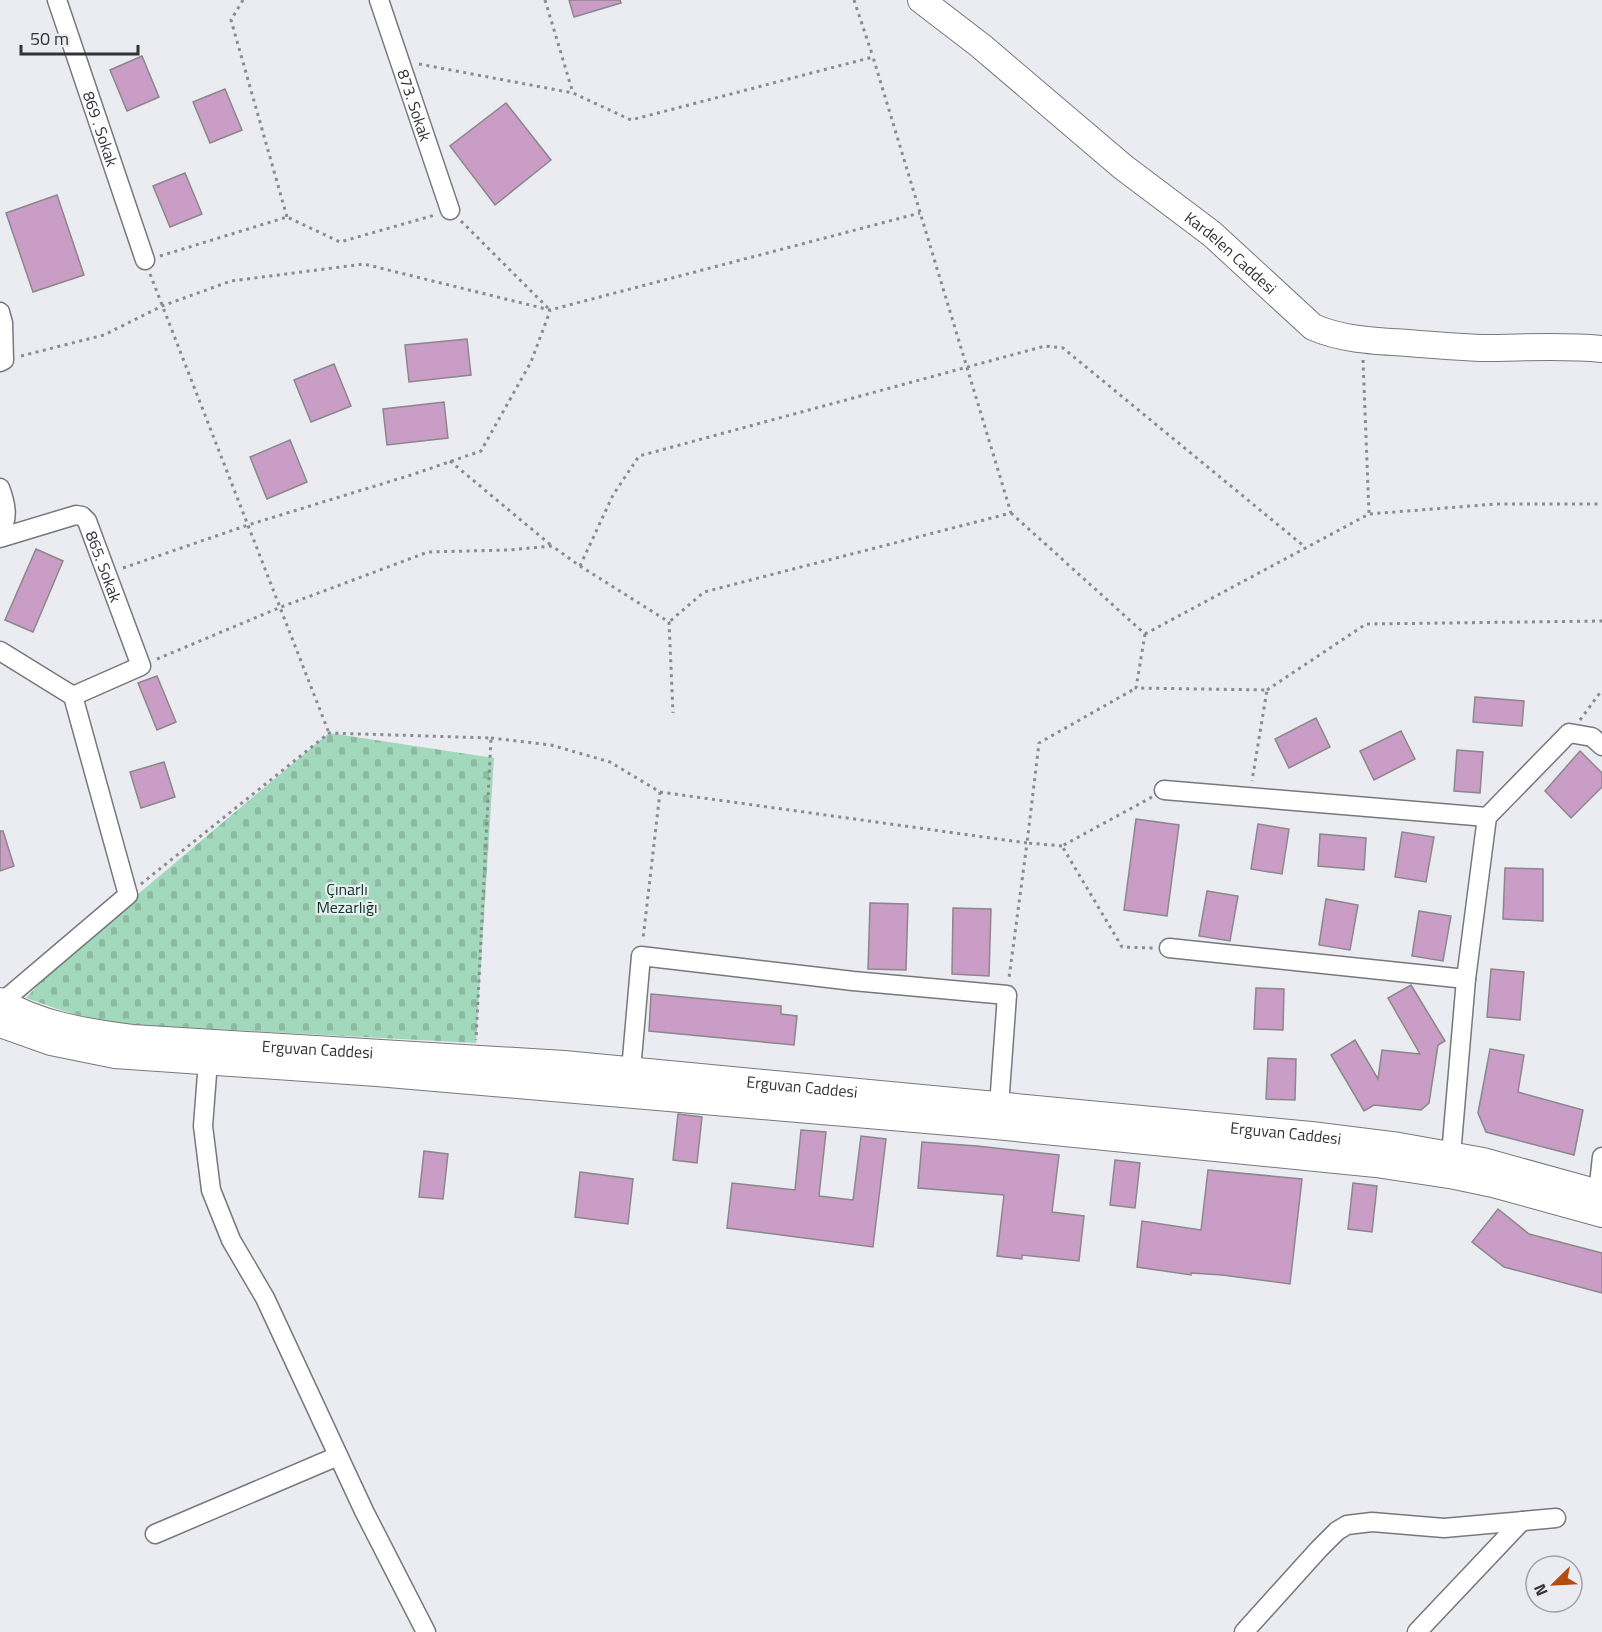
<svg xmlns="http://www.w3.org/2000/svg" width="1602" height="1632" viewBox="0 0 1602 1632" font-family="'Titillium Web',sans-serif">
  <style>
    .cemetery { fill: url(#cemetery-stones) }
    .building { fill: #c99dc5; stroke: #8c878b; stroke-width: 1.5 }
    .lines { fill: none; stroke-linecap: round; stroke-linejoin: round }
    .street-casing { stroke: #77777d; stroke-width: 21 }
    .secondary-casing { stroke: #77777d; stroke-width: 28 }
    .path { stroke: #8b8b90; stroke-width: 3; stroke-dasharray: 3 4.5; stroke-linecap: butt }
    .street { stroke: #fff; stroke-width: 18 }
    .secondary { stroke: #fff; stroke-width: 26 }
    .labels { text-anchor: middle; stroke-width: 4.5; stroke-linejoin: round; paint-order: stroke }
    .street-label { font-size: 16px; fill: #333336; stroke: #ebecf2 }
    .park-label { font-size: 16px; fill: #073925; stroke: #ebecf2 }
  </style>
  <defs>
    <pattern id="cemetery-stones" width="16" height="16" patternUnits="userSpaceOnUse" patternTransform="scale(1.5)"><rect width="16" height="16" fill="#a2d9bc"/><path d="M2 7V4a2 2 0 0 1 4 0v3zM10 15v-3a2 2 0 0 1 4 0v3z" fill="#8cbba2"/></pattern>
  </defs>
  <rect width="100%" height="100%" fill="#ebecf2"/>
  <!-- cemetery -->
  <path class="cemetery" d="M329,733L494,758L476,1043L98,1023L26,998L67,954Z"/>
  <!-- building -->
  <g class="building">
    <path d="M569,0H620L621,3L574,17Z"/>
    <path d="M142,56L159,97L127,111L110,70Z"/>
    <path d="M225,89L242,130L210,143L193,102Z"/>
    <path d="M506,103L551,160L495,205L450,146Z"/>
    <path d="M185,173L202,214L170,227L153,186Z"/>
    <path d="M57,195L84,275L33,292L6,213Z"/>
    <path d="M467,339L471,375L409,382L405,345Z"/>
    <path d="M334,364L351,406L311,422L294,380Z"/>
    <path d="M444,402L448,438L387,445L383,409Z"/>
    <path d="M290,440L307,482L267,499L250,457Z"/>
    <path d="M36,549L63,561L33,632L5,620Z"/>
    <path d="M157,676L176,722L157,730L138,683Z"/>
    <path d="M1475,697L1524,701L1522,726L1473,722Z"/>
    <path d="M1316,718L1330,747L1289,768L1275,739Z"/>
    <path d="M1401,731L1415,759L1374,780L1360,751Z"/>
    <path d="M1457,750L1483,752L1480,793L1454,791Z"/>
    <path d="M1580,751L1602,773V787L1571,818L1545,791Z"/>
    <path d="M164,762L175,797L141,808L130,772Z"/>
    <path d="M1136,819L1179,825L1167,916L1124,910Z"/>
    <path d="M1258,824L1289,829L1282,874L1251,869Z"/>
    <path d="M0,831H3L14,866L0,871Z"/>
    <path d="M1402,832L1434,837L1426,882L1395,877Z"/>
    <path d="M1320,834L1366,838L1364,870L1318,866Z"/>
    <path d="M1505,868L1543,869V921L1503,919Z"/>
    <path d="M1207,891L1238,896L1230,941L1199,936Z"/>
    <path d="M1326,899L1358,905L1350,950L1319,945Z"/>
    <path d="M870,903L908,904L906,970L868,969Z"/>
    <path d="M953,908L991,909L989,976L952,974Z"/>
    <path d="M1419,911L1451,916L1443,961L1412,956Z"/>
    <path d="M1491,969L1524,972L1520,1020L1487,1017Z"/>
    <path d="M1411,985L1445,1041L1438,1045L1429,1103L1421,1110L1374,1105L1364,1111L1331,1055L1355,1040L1378,1079L1382,1050L1420,1054L1388,998Z"/>
    <path d="M1256,988L1284,989L1283,1030L1254,1029Z"/>
    <path d="M651,994L781,1006V1014L797,1016L794,1045L649,1031Z"/>
    <path d="M1490,1049L1524,1055L1518,1092L1583,1110L1574,1155L1486,1132L1478,1113Z"/>
    <path d="M1268,1058L1296,1059L1295,1100L1266,1099Z"/>
    <path d="M678,1114L702,1117L697,1163L673,1160Z"/>
    <path d="M801,1130L826,1132L819,1196L853,1200L861,1136L886,1139L873,1247L727,1228L732,1183L795,1190Z"/>
    <path d="M922,1142L977,1146L1059,1155L1052,1212L1084,1216L1079,1261L1022,1255V1259L997,1256L1004,1195L918,1188Z"/>
    <path d="M424,1151L448,1154L443,1199L419,1197Z"/>
    <path d="M1115,1160L1140,1163L1135,1208L1110,1205Z"/>
    <path d="M1208,1170L1302,1179L1290,1284L1222,1275L1191,1273V1275L1137,1267L1142,1221L1201,1230Z"/>
    <path d="M580,1172L633,1179L628,1224L575,1217Z"/>
    <path d="M1353,1183L1377,1186L1372,1232L1348,1229Z"/>
    <path d="M1498,1209L1529,1234L1602,1253V1293L1504,1267L1472,1242Z"/>
  </g>
  <g class="lines">
    <defs>
      <g id="street">
        <path id="s1" d="M57,0L145,260"/>
        <path id="s2" d="M379,0L450,210"/>
        <path d="M0,312L3,323L4,360L0,362"/>
        <path d="M0,488C6,504 9,518 0,533"/>
        <path id="s3" d="M0,538L76,515L82,516L87,521L141,666L73,696"/>
        <path d="M0,651L73,696"/>
        <path d="M1164,790L1487,817"/>
        <path d="M1169,948L1466,979"/>
        <path d="M2,1002L128,895L73,696"/>
        <path d="M208,1061L203,1126L211,1190L231,1240L265,1298L364,1511L426,1632"/>
        <path d="M631,1070L641,956L853,981L1007,995L999,1106"/>
        <path d="M1451,1155L1466,979L1487,817L1569,733L1592,737L1602,746"/>
        <path d="M1598,1193L1602,1157"/>
        <path d="M155,1534L338,1456"/>
        <path d="M1244,1632L1319,1549L1337,1531L1347,1525L1372,1522L1444,1528L1556,1518"/>
        <path d="M1417,1632L1522,1521"/>
      </g>
      <g id="secondary">
        <path id="s4" d="M921,0L981,46L1123,167L1212,234L1313,327C1343,340 1375,341 1408,343C1432,345 1457,347 1482,348C1522,348 1562,345 1602,349"/>
        <path id="s5" d="M0,1001C39,1025 87,1032 132,1038L564,1064L1311,1135L1399,1146L1483,1161L1602,1194"/>
        <path d="M0,1024L51,1042L115,1055L377,1073L985,1125L1376,1164L1455,1176L1493,1184L1602,1214"/>
      </g>
    </defs>
    <!-- street casing -->
    <use href="#street" class="street-casing"/>
    <!-- secondary casing -->
    <use href="#secondary" class="secondary-casing"/>
    <!-- path -->
    <g class="path">
      <path d="M243,0L231,20L287,217"/>
      <path d="M545,0L573,93"/>
      <path d="M854,0L873,57"/>
      <path d="M419,64L573,93L631,120L873,57L1011,513L704,592L669,622"/>
      <path d="M461,221L550,310"/>
      <path d="M160,256L287,217L340,242L435,215"/>
      <path d="M150,274L329,733"/>
      <path d="M21,356L104,335L162,306L231,281L364,264L550,310L920,213"/>
      <path d="M1363,360L1369,514"/>
      <path d="M450,461L552,546"/>
      <path d="M1011,513L1145,634"/>
      <path d="M580,566L613,495L639,456L1045,346L1063,348L1305,547"/>
      <path d="M123,568L248,525L411,475L481,451L531,362L550,311"/>
      <path d="M1145,634L1369,514L1496,504H1602"/>
      <path d="M1145,634L1136,688L1267,690L1252,781"/>
      <path d="M157,659L281,607L428,552L509,550L552,546L580,566L669,622L673,713"/>
      <path d="M1267,690L1366,624L1602,621"/>
      <path d="M1580,720L1602,690"/>
      <path d="M491,738L551,745L610,762L660,792L643,939"/>
      <path d="M660,792L1027,843L1009,978"/>
      <path d="M1152,797L1062,846L1122,947L1153,948"/>
      <path d="M1062,846L1027,843L1039,743L1136,688"/>
      <path d="M141,884L329,733L491,738L476,1040"/>
    </g>
    <!-- street -->
    <use href="#street" class="street"/>
    <!-- secondary -->
    <use href="#secondary" class="secondary"/>
  </g>
  <g class="labels">
    <!-- street labels -->
    <g class="street-label">
      <text dy="6" stroke="none"><textPath href="#s2" startOffset="111">873. Sokak</textPath></text>
      <text dy="6" stroke="none"><textPath href="#s1" startOffset="136">869 . Sokak</textPath></text>
      <text dy="6" stroke="none"><textPath href="#s4" startOffset="400">Kardelen Caddesi</textPath></text>
      <text dy="6" stroke="none"><textPath href="#s3" startOffset="141">865. Sokak</textPath></text>
      <text dy="6" stroke="none"><textPath href="#s5" startOffset="324">Erguvan Caddesi</textPath></text>
      <text dy="6" stroke="none"><textPath href="#s5" startOffset="810">Erguvan Caddesi</textPath></text>
      <text dy="6" stroke="none"><textPath href="#s5" startOffset="1296">Erguvan Caddesi</textPath></text>
    </g>
    <!-- park labels -->
    <g class="park-label">
      <text x="347" y="895">Çınarlı<tspan x="347" dy="18">Mezarlığı</tspan></text>
    </g>
  </g>
  <!-- north arrow -->
  <g transform="translate(1554 1584) rotate(246)"><circle r="28" fill="#ebecf2" stroke="#a1a2a7" stroke-width="1.5"/>
  <path d="M0-4.5L10 22L0 15L-10 22Z" fill="#af4e0f"/>
  <text y="-9" font-size="16" font-weight="bold" text-anchor="middle" fill="#333336">N</text>
  </g>
  <!-- scale -->
  <path d="M21 45v9h117v-9" fill="none" stroke="#333336" stroke-width="3"/>
  <text x="30" y="45" font-size="18" fill="#333336" stroke="#ebecf2" stroke-width="4.5" paint-order="stroke">50 m</text>
</svg>
